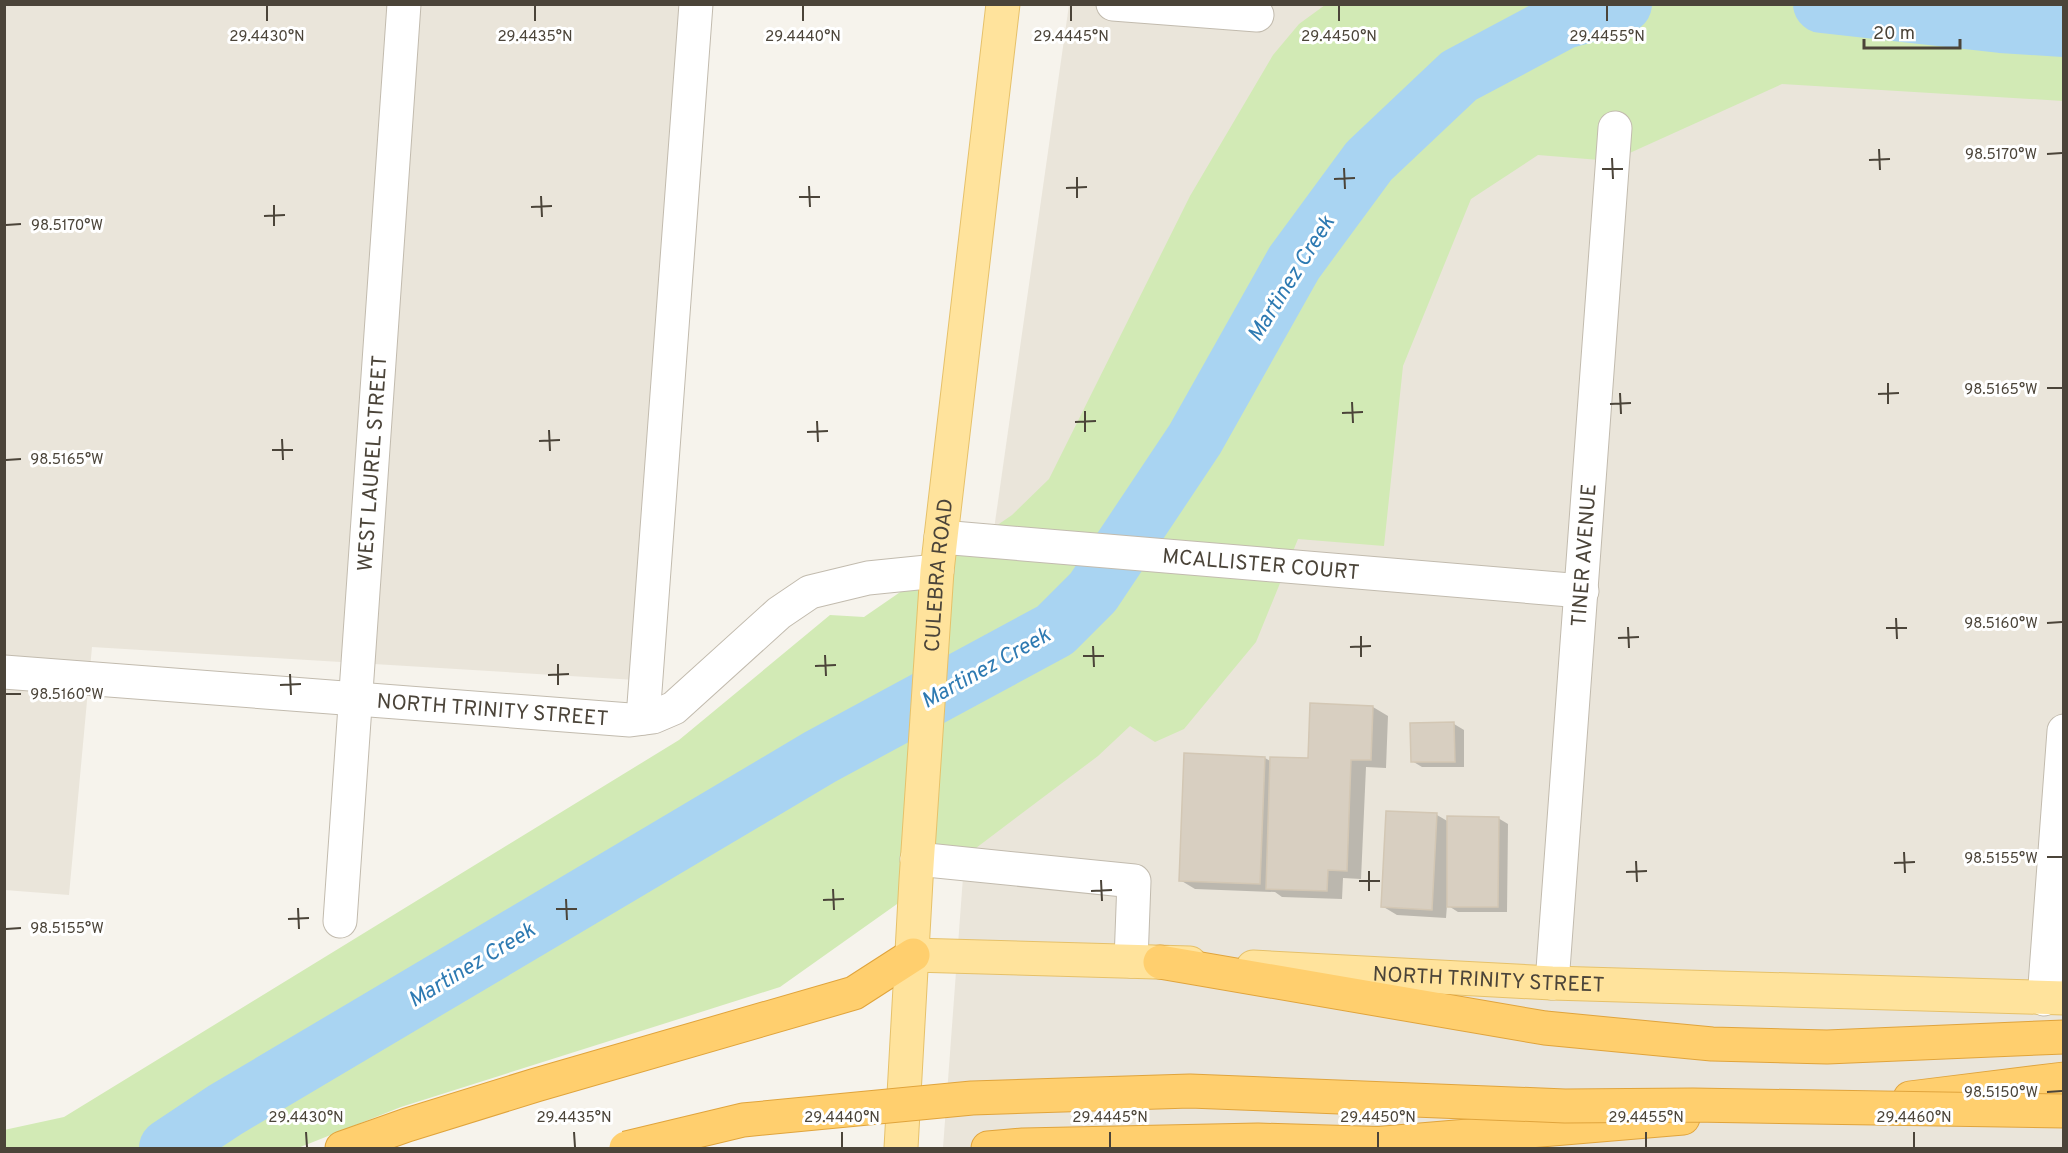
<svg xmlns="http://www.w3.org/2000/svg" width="2068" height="1153" viewBox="0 0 2068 1153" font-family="Overpass,sans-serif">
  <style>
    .residential { fill: #eae5da }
    .green { fill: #d2eab5 }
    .shadow { fill: #0003 }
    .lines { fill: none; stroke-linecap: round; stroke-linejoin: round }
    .river { stroke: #a9d4f2; stroke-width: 58 }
    .building { fill: #d8cfc1; stroke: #d3c7b4; stroke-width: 1.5 }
    .minor-casing { stroke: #c2bbae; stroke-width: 35 }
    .major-casing { stroke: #e6c16a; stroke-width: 35 }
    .highway-casing { stroke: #e0a43c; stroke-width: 35 }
    .minor { stroke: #fff; stroke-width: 33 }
    .major { stroke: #ffe39c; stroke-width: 33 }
    .highway { stroke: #ffcf6e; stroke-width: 33 }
    .highway-bridge-casing { stroke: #e0a43c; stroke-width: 35; stroke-linecap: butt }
    .highway-bridge { stroke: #ffcf6e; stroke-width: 33 }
    .ticks { fill: none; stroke: #4b4439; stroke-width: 2 }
    .labels { text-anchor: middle; stroke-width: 6; stroke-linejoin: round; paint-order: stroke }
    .street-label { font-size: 21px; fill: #4b4439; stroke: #fff }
    .water-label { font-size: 22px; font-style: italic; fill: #2e7ab2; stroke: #fff }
    .ticks-label { font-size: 15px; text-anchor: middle; fill: #4b4439; stroke: #fff; stroke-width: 6; stroke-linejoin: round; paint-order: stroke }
  </style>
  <rect width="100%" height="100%" fill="#f6f3ec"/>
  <!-- residential -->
  <g class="residential">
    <path d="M4,5H687L636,680L92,647L69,895L5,890Z"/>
    <path d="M1069,5H2063V1148H943L983,606Z"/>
  </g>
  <!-- green -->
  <path class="green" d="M1325,5H2063V101L1782,84L1612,161L1538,155L1471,199L1403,366L1384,546L1298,539L1256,642L1184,729L1155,742L1130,726L1098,756L976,848L780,987L401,1107L298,1148H5L4,1130L64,1117L679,740L830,615L864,617L1012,515L1049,479L1190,196L1273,55L1299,24Z"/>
  <!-- shadow -->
  <g class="shadow">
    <path d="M1373,707L1388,716L1386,768L1366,767L1361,879L1343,878L1342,899L1282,897L1275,892L1195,889L1180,880L1265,758L1272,762L1309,760Z"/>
    <path d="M1454,724L1464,730V767H1422L1412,761Z"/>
    <path d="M1388,812L1437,815L1449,822L1498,818L1508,824L1507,912H1458L1447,905L1446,918L1397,915L1382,906Z"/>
  </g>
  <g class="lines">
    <!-- river -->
    <g class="river">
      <path d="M1822,4L2001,24L2064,28"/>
      <path d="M168,1148L225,1110L820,757L1055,630L1093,592L1195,439L1294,263L1369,161L1459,76L1564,20L1623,4"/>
    </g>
  </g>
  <!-- building -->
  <g class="building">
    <path d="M1310,703L1373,706L1371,760H1351L1347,871L1328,870L1327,891L1266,889L1270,757L1308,758Z"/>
    <path d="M1454,722L1455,762H1411L1410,723Z"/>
    <path d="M1184,753L1265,757L1260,884L1179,881Z"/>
    <path d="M1386,811L1437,813L1432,910L1381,907Z"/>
    <path d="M1447,816L1499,817L1498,907H1447Z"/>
  </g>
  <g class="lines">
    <defs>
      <g id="minor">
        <path d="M1113,4L1257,15"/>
        <path id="s1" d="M941,537L1582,591"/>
        <path id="s2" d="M4,672L630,720L653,717L674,708L779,613L810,592L868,578L937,571"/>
        <path d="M643,718L696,4"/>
        <path d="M917,859L1134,881L1131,961"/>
        <path id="s3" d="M340,921L404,4"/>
        <path id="s4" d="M1552,983L1615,128"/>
        <path d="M2044,999L2064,731"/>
      </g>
      <g id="major">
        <path d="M913,955L1190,963"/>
        <path id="s5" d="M1253,967L1552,983L2064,998"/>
        <path id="s6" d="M901,1148L916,880L937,571L1003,4"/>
      </g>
      <g id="highway">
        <path d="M1160,962L1545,1028L1712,1044L1827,1047L2064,1037"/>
        <path d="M1910,1098L2064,1079"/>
        <path d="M1373,1144L1683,1118"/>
        <path d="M342,1148L407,1125L536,1085L854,993L913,955"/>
        <path d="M988,1148L1023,1145L1258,1140L1395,1144"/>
      </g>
    </defs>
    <!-- minor casing -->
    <use href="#minor" class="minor-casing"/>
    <!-- major casing -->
    <use href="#major" class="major-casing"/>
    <!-- highway casing -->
    <use href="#highway" class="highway-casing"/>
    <!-- minor -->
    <use href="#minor" class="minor"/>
    <!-- major -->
    <use href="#major" class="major"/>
    <!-- highway -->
    <use href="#highway" class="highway"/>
    <defs>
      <path id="highway-bridge" d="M626,1148L743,1120L972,1098L1190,1091L1565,1106L1693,1105L2064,1111"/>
    </defs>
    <!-- highway-bridge casing -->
    <use href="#highway-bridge" class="highway-bridge-casing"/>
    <!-- highway-bridge -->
    <use href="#highway-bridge" class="highway-bridge"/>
  </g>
  <!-- ticks -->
  <path class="ticks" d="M267,6V21M535,6V21M803,6V21M1071,6V21M1339,6V21M1607,6V21M1879,149L1880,170M2047,154L2062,153M1612,158L1613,179M1869,160L1890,159M1344,168L1345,189M1602,169H1623M1077,177V198M1334,179L1355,178M809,186L810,207M1066,188L1087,187M541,196L542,217M799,197H820M274,205V226M531,207L552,206M264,216L285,215M6,225L21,224M1888,383V404M2047,388H2062M1620,393L1621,414M1878,394L1899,393M1352,402L1353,423M1610,404L1631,403M1085,411V432M1342,413L1363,412M817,421L818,442M1075,422L1096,421M549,430L550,451M807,432L828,431M282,439L283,460M539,441L560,440M272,450H293M6,460L21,459M1896,618L1897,639M2047,623L2062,622M1628,627L1629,648M1886,628H1907M1361,636V657M1618,638L1639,637M1093,646L1094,667M1350,647L1371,646M825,655L826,676M1083,656H1104M558,664V685M815,666L836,665M290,674L291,695M548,675L569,674M280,685L301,684M6,694H21M1904,852L1905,873M2047,857H2062M1636,861L1637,882M1894,863L1915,862M1369,871V891M1626,872L1647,871M1101,880L1102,901M1359,881H1380M833,889L834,910M1091,891L1112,890M566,899L567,920M823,900L844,899M298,908L299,929M556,909H577M288,919L309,918M6,929L21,928M2047,1092L2062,1091M306,1132L307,1147M574,1132L575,1147M842,1132V1147M1110,1132V1147M1378,1132V1147M1646,1132V1147M1914,1132V1147"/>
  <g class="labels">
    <!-- street labels -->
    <g class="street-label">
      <text dy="7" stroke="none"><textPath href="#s3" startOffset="459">WEST LAUREL STREET</textPath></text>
      <text dy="7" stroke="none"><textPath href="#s4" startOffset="429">TINER AVENUE</textPath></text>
      <text dy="7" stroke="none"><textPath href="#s1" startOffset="321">MCALLISTER COURT</textPath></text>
      <text dy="7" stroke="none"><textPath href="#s6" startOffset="574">CULEBRA ROAD</textPath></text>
      <text dy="7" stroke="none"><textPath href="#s2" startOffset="490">NORTH TRINITY STREET</textPath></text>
      <text dy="7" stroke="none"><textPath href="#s5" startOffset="236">NORTH TRINITY STREET</textPath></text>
    </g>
    <!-- water labels -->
    <g class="water-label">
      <text transform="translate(1290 278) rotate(-58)" y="8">Martinez Creek</text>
      <text transform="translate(985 667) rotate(-29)" y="8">Martinez Creek</text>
      <text transform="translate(471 964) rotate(-31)" y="8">Martinez Creek</text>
    </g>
  </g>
  <g class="ticks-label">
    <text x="267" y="41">29.4430°N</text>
    <text x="535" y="41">29.4435°N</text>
    <text x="803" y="41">29.4440°N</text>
    <text x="1071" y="41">29.4445°N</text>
    <text x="1339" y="41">29.4450°N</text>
    <text x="1607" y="41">29.4455°N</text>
    <text x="2001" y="159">98.5170°W</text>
    <text x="67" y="230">98.5170°W</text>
    <text x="2001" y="394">98.5165°W</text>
    <text x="67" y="464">98.5165°W</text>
    <text x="2001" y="628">98.5160°W</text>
    <text x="67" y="699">98.5160°W</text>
    <text x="2001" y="863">98.5155°W</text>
    <text x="67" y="933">98.5155°W</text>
    <text x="2001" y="1097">98.5150°W</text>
    <text x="306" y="1122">29.4430°N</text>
    <text x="574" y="1122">29.4435°N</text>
    <text x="842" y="1122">29.4440°N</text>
    <text x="1110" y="1122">29.4445°N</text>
    <text x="1378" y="1122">29.4450°N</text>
    <text x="1646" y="1122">29.4455°N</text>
    <text x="1914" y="1122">29.4460°N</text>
  </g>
  <!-- border -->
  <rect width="2068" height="1153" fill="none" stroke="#4b4439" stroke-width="12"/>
  <!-- scale -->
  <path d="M1864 39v9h96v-9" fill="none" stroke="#4b4439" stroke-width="3"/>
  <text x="1873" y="39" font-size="18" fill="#4b4439" stroke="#ffffff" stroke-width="4.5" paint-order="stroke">20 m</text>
</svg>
